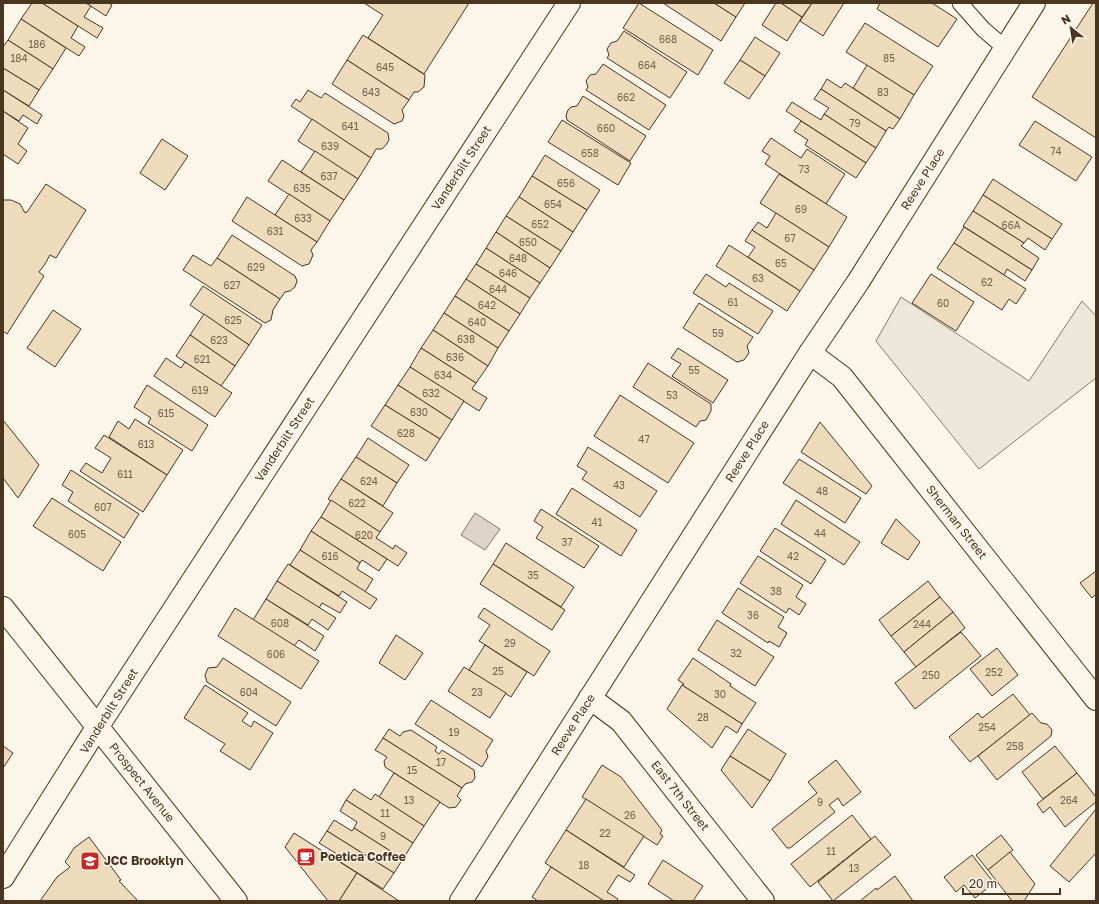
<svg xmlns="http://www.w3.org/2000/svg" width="1099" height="904" viewBox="0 0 1099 904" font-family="'Golos Text',sans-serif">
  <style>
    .parking { fill: #ede7d9; stroke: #887966 }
    .water { fill: #dcd4c6; stroke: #887966 }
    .building { fill: #ecdcbc; stroke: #4a3520 }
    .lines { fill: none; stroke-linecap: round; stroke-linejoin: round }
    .lane-casing { stroke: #4a3520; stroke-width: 17 }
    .street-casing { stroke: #4a3520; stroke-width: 24 }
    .secondary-casing { stroke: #4a3520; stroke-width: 24 }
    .lane { stroke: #fbf6e9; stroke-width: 15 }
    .street { stroke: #fbf6e9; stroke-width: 22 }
    .secondary { stroke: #fbf6e9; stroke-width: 22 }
    .labels { text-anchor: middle; stroke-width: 3; stroke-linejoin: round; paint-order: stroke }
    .number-label { font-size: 10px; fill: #725f47 }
    .street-label { font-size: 12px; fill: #4a3520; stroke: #fbf6e9 }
    .poi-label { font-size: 12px; font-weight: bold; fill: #4a3520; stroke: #fbf6e9; text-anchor: start }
  </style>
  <rect width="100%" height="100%" fill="#fbf6e9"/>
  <!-- parking -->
  <path class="parking" d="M901,297L1029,381L1082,301L1096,316V378L979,469L876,341Z"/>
  <!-- water -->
  <path class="water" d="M475,513L500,529L485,550L461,535Z"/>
  <!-- building -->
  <g class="building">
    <path d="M32,3H42L78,26L71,38L85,47L79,56L21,19Z"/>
    <path d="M42,3H86L91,6L84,17L103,28L97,38Z"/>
    <path d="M86,3H109L112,5L106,16Z"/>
    <path d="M364,3H469L424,74L368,38L383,15Z"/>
    <path d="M639,3L713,50L698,75L623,28Z"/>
    <path d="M663,3H714L736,17L721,41Z"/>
    <path d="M714,3H745L736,17Z"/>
    <path d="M776,3H781L802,17L787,41L762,25Z"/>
    <path d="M781,3H812L802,17Z"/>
    <path d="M812,3H844L823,36L800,21Z"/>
    <path d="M880,3H932L957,19L938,47L877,9Z"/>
    <path d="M1093,3H1096V138L1032,97Z"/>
    <path d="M21,19L66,48L53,69L8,40Z"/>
    <path d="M865,23L933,66L914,95L846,52Z"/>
    <path d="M624,31L687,72L670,98L607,58L609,55L607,49L611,43L617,41Z"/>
    <path d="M363,35L425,75L424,87L418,92H414L409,100L347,60Z"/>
    <path d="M755,37L780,53L765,76L740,60Z"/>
    <path d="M8,40L53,69L39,90L3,68V47Z"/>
    <path d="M347,60L409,100L402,110L404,116L402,121L394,124L332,84Z"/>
    <path d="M740,60L765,76L749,99L724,83Z"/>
    <path d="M603,64L666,105L649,130L586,90L588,87L586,81L590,75L596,74Z"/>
    <path d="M867,65L914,95L900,119L853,88Z"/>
    <path d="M3,68L39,90L29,106L3,90Z"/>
    <path d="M827,79L841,88L845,83L900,119L893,129L889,127L886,131L821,89Z"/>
    <path d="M821,89L886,131L876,148L824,114L829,108L814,99Z"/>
    <path d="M3,90L42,115L37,124L23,115L19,121L3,111Z"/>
    <path d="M308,90L321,98L325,93L388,133L389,140L386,145L382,149H376L371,158L291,106L296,99L300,102Z"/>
    <path d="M583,96L646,136L630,161L567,120L566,116L568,110L571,107L577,106Z"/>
    <path d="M792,102L821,120L824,114L876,148L866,163L786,111Z"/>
    <path d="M3,111L28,128L18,144L27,151L18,164L3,154Z"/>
    <path d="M312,119L371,158L358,179L298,141Z"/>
    <path d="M562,120L631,163L618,185L548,142Z"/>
    <path d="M801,121L866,163L856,178L805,145L808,140L794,131Z"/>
    <path d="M1035,121L1092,157L1076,181L1019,145Z"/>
    <path d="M771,138L801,158L807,149L845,174L826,204L765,164L770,156L762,151Z"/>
    <path d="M162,139L188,156L165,190L140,173Z"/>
    <path d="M315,151L358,179L344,200L301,172Z"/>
    <path d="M545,155L600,190L587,210L532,176Z"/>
    <path d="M282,160L344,200L330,221L268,181Z"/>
    <path d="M779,174L847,217L829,247L760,203Z"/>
    <path d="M532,176L587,210L573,232L519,197Z"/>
    <path d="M993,179L1062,224L1052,239L983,195Z"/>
    <path d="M46,184L86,210L56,258L50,255L45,264L39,272L44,276L7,334L3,331V200H11L20,204L25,213L27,212Z"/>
    <path d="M289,194L330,221L317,242L275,215Z"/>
    <path d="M983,195L1052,239L1045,250L1028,238L1024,243L973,211Z"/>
    <path d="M247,197L317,242L311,250L313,255L309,264L302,266L232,221Z"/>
    <path d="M519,197L573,232L561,251L506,216Z"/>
    <path d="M973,211L1024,243L1021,246L1039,258L1032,270L963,226Z"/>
    <path d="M776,213L829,247L814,270L752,230L758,222L767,228Z"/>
    <path d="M506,216L561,251L550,268L496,232Z"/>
    <path d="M964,227L1032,270L1025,281L1007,269L1004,275L954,243Z"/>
    <path d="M752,230L814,270L800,291L748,257L755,247L745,241Z"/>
    <path d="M496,232L550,268L540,283L486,248Z"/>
    <path d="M232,235L295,276L297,281L295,287L290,291L285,292L280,299L217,258Z"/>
    <path d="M954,243L1026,289L1016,304L1009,299L1002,310L937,268Z"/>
    <path d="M729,245L800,291L787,311L716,266Z"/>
    <path d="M486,248L540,283L530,298L476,264Z"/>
    <path d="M193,255L211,266L217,258L280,299L273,310L271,320L265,323L183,270Z"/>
    <path d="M476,264L530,298L520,314L466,279Z"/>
    <path d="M706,274L726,287L729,283L773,311L758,334L693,293Z"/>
    <path d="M931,274L974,302L956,331L912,303Z"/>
    <path d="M466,279L520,314L509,331L455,296Z"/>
    <path d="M203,286L262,325L249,345L190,305Z"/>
    <path d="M455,296L509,331L498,348L444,313Z"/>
    <path d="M699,303L753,337L747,346L749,353L744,360L737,362L683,328Z"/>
    <path d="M53,310L81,329L55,367L27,348Z"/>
    <path d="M444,313L498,348L488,366L433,330Z"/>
    <path d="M204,314L249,345L235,366L190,335Z"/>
    <path d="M433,330L488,366L476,383L421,348Z"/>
    <path d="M190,335L235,366L221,386L176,356Z"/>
    <path d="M421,348L476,383L472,389L487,398L479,411L410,367Z"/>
    <path d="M678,348L728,380L713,403L672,376L681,364L671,358Z"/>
    <path d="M166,358L181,368L185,362L232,393L215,417L154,376Z"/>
    <path d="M648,363L711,404V411L706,420L700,421L696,427L633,387Z"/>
    <path d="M410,367L464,401L452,420L398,385Z"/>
    <path d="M147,385L208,425L192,451L148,423L151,418L134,407Z"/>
    <path d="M398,385L452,420L440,439L385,405Z"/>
    <path d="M620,395L694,443L668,483L594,436Z"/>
    <path d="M385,405L440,439L426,461L371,426Z"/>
    <path d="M135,419L183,450L167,475L109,437L118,421L129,429Z"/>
    <path d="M3,420L39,465L18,498L3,478Z"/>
    <path d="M820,422L872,486L866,494L801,452Z"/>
    <path d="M104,435L167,475L143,512L80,471L86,463L102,473L111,458L95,448Z"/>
    <path d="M368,438L409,465L397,483L356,457Z"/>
    <path d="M588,447L657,491L640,517L582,479L587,472L577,466Z"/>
    <path d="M356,457L397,483L383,506L341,479Z"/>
    <path d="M799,459L861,498L845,523L783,483Z"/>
    <path d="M71,470L139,514L124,538L68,501L73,492L62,485Z"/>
    <path d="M341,479L393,513L380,532L328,499Z"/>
    <path d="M572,488L637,530L621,556L556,514Z"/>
    <path d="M52,498L121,542L103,571L33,526Z"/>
    <path d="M331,500L380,532L376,538L393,549L395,545L407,553L398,566L321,517Z"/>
    <path d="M796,500L860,542L844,565L781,524Z"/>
    <path d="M541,509L599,546L584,568L536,538L543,527L534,521Z"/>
    <path d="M321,517L387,559L379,571L362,560L360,563L311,531Z"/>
    <path d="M896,519L920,542L908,560L881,543Z"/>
    <path d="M775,528L826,560L811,584L760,551Z"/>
    <path d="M311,531L360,563L357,569L373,579L365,592L300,550Z"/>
    <path d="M506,543L574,587L561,607L493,564Z"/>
    <path d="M300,550L377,599L370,609L342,591L339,596L290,565Z"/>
    <path d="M758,556L803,585L796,597L806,604L799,615L789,608L786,613L740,583Z"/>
    <path d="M288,564L347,602L340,613L322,603L319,608L277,581Z"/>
    <path d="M493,564L565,610L552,630L480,584Z"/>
    <path d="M1096,571V594L1092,598L1080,583Z"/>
    <path d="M277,581L336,618L328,630L312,619L308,625L266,599Z"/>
    <path d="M928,581L940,597L891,636L879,620Z"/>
    <path d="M738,588L784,617L778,627L787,633L779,647L769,641L768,643L722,613Z"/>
    <path d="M940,597L953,612L904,652L891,636Z"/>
    <path d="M266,599L324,636L315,651L299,640L294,646L253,620Z"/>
    <path d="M235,608L319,661L301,689L218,636Z"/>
    <path d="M484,608L550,651L534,676L479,641L490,625L478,617Z"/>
    <path d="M953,612L965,628L916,667L904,652Z"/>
    <path d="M717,620L774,657L755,686L698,650Z"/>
    <path d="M961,632L981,656L915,709L895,683Z"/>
    <path d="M396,635L423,653L405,680L379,663Z"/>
    <path d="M485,645L527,672L511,697L469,670Z"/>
    <path d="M997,648L1018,675L992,696L970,669Z"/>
    <path d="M223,658L291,702L276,726L207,682L205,675L208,668L217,667Z"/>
    <path d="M693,658L731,684L730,686L756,703L742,724L682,685L684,684L678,680Z"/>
    <path d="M464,667L506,693L490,718L448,691Z"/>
    <path d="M205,685L248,713L242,721L251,727L254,721L273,733L250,770L220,751L225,744L184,718Z"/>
    <path d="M682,685L742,724L737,733L726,726L712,748L667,709Z"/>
    <path d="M1013,694L1030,715L970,762L949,737L978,713L982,718Z"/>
    <path d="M431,700L493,740L486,751L488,757L482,767L415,724Z"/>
    <path d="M1032,713L1041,723L1047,724L1052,730L1051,736L997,780L978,756Z"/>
    <path d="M389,729L400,736L403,732L411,730L437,747L435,751L439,754L442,750L474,770L475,778L472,782L465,784L462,788L383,738Z"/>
    <path d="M748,729L786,754L770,781L730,756Z"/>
    <path d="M383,738L462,788L457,796L461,800L456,807L449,808L385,767L384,761L387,757L375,750Z"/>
    <path d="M3,746L13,753L3,768Z"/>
    <path d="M1055,746L1077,773L1043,799L1022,772Z"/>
    <path d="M730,756L770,781L752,808L721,770Z"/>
    <path d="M836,760L861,792L843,806L838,798L829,805L835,812L790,848H787L772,829L817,793L808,782Z"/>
    <path d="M602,765L621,777L662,830L660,834L663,836L657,845L582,797Z"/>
    <path d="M394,773L440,802L424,826L379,797Z"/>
    <path d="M1077,773L1096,797V802L1065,827L1050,807L1043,813L1037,804Z"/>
    <path d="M354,789L371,800L375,794L424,826L413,843L346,800Z"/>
    <path d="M586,799L644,836L624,867L566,830Z"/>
    <path d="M346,800L413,843L403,859L354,828L357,822L340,811Z"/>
    <path d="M1096,809V853L1069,882L1050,866Z"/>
    <path d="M852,815L871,839L810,887L791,864Z"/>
    <path d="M334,820L352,831L354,828L403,859L394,873L327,831Z"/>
    <path d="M566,830L635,875L630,882L618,875L607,892L618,899L616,901H604L545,863Z"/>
    <path d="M327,831L394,873L383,889L334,858L337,854L319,843Z"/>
    <path d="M294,833L357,873L339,901H328L285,847Z"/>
    <path d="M1001,835L1013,850L988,870L976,855Z"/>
    <path d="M875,836L891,855L833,901L818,882Z"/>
    <path d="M89,837L121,880L119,881L138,901H40L57,877L70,867L65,862L74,848Z"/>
    <path d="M1010,852L1035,884L1024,901H1012L988,870Z"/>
    <path d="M972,855L994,883L975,898L964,885L956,892L944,877Z"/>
    <path d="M663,860L703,886L693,901H674L648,884Z"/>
    <path d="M551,867L604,901H538L532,897Z"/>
    <path d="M357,873L399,901H339Z"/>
    <path d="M895,876L913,901H860L876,888L877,890Z"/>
  </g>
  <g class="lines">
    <defs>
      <path id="lane" d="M960,3L983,29L1005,48"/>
      <g id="street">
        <path id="s1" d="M810,353L842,377L1096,699"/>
        <path id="s2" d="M590,698L621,721L763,901"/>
        <path id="s3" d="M98,726L569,3"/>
        <path id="s4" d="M461,901L810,353L858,282L1034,3"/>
      </g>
      <g id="secondary">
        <path id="s5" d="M3,608L236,901"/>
        <path d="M3,877L98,726"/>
      </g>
    </defs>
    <!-- lane casing -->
    <use href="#lane" class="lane-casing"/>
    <!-- street casing -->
    <use href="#street" class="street-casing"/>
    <!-- secondary casing -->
    <use href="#secondary" class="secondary-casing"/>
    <!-- lane -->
    <use href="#lane" class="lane"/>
    <!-- street -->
    <use href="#street" class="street"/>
    <!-- secondary -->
    <use href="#secondary" class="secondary"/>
  </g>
  <!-- icons -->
  <defs>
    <symbol id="cafe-square" viewBox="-11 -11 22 22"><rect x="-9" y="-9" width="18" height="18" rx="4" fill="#c62828" stroke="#fbf6e9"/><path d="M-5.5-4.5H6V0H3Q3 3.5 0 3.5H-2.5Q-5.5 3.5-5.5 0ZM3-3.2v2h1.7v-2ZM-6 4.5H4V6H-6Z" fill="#fff"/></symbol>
    <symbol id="school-square" viewBox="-11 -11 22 22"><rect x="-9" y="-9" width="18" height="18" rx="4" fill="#c62828" stroke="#fbf6e9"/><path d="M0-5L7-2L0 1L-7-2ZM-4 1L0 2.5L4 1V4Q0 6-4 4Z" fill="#fff"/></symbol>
  </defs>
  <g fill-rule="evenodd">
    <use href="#cafe-square" x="295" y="846" width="22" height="22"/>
    <use href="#school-square" x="79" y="850" width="22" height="22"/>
  </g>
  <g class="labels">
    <!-- number labels -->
    <g class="number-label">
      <text x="668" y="43">668</text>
      <text x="37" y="48">186</text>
      <text x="19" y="62">184</text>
      <text x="889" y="62">85</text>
      <text x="647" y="69">664</text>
      <text x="385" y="71">645</text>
      <text x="371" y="96">643</text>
      <text x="883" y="96">83</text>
      <text x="626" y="101">662</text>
      <text x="855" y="127">79</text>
      <text x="350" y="130">641</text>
      <text x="606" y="132">660</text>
      <text x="330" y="150">639</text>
      <text x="1056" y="155">74</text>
      <text x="590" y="157">658</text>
      <text x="804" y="173">73</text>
      <text x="329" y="180">637</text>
      <text x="566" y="187">656</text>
      <text x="302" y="192">635</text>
      <text x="553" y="208">654</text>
      <text x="801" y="213">69</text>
      <text x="303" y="222">633</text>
      <text x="540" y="228">652</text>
      <text x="1011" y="229">66A</text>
      <text x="275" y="235">631</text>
      <text x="790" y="242">67</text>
      <text x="528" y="246">650</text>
      <text x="518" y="262">648</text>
      <text x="781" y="267">65</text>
      <text x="256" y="271">629</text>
      <text x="508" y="277">646</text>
      <text x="758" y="282">63</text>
      <text x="987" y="286">62</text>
      <text x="232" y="289">627</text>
      <text x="498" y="293">644</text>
      <text x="733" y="306">61</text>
      <text x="943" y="307">60</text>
      <text x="487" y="309">642</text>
      <text x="233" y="324">625</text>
      <text x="477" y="326">640</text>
      <text x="718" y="337">59</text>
      <text x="466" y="343">638</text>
      <text x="219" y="344">623</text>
      <text x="455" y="361">636</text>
      <text x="202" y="363">621</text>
      <text x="694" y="374">55</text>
      <text x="443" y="379">634</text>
      <text x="200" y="394">619</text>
      <text x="431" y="397">632</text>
      <text x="672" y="399">53</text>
      <text x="419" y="416">630</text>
      <text x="166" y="417">615</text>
      <text x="406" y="437">628</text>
      <text x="644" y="443">47</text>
      <text x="146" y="448">613</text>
      <text x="125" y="478">611</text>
      <text x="369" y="485">624</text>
      <text x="619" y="489">43</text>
      <text x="822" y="495">48</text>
      <text x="357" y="507">622</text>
      <text x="103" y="511">607</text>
      <text x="597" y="526">41</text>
      <text x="820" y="537">44</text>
      <text x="77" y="538">605</text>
      <text x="364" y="539">620</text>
      <text x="567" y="546">37</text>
      <text x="330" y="560">616</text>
      <text x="793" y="560">42</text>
      <text x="533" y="579">35</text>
      <text x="776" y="595">38</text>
      <text x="753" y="619">36</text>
      <text x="280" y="627">608</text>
      <text x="922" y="628">244</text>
      <text x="510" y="647">29</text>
      <text x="736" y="657">32</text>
      <text x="276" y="658">606</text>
      <text x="498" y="675">25</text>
      <text x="994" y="676">252</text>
      <text x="931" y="679">250</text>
      <text x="249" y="696">604</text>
      <text x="477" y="696">23</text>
      <text x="720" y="698">30</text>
      <text x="703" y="721">28</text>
      <text x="987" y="731">254</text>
      <text x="454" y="736">19</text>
      <text x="1015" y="750">258</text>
      <text x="441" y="766">17</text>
      <text x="412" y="774">15</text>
      <text x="409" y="804">13</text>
      <text x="1069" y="804">264</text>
      <text x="820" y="806">9</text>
      <text x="385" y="817">11</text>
      <text x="630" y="819">26</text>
      <text x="605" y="837">22</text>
      <text x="383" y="840">9</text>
      <text x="831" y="855">11</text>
      <text x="584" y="869">18</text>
      <text x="854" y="872">13</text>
    </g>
    <!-- street labels -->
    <g class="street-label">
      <text dy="4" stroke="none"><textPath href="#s3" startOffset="666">Vanderbilt Street</textPath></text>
      <text dy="4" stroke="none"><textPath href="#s4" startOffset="857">Reeve Place</textPath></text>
      <text dy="4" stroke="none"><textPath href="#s3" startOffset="342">Vanderbilt Street</textPath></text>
      <text dy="4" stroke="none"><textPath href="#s4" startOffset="533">Reeve Place</textPath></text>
      <text dy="4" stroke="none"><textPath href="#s1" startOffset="225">Sherman Street</textPath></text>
      <text transform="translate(109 711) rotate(-58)" y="4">Vanderbilt Street</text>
      <text dy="4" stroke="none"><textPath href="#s4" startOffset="209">Reeve Place</textPath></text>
      <text dy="4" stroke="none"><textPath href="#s5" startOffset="223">Prospect Avenue</textPath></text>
      <text dy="4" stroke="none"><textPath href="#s2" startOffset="134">East 7th Street</textPath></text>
    </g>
    <!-- poi labels -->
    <g class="poi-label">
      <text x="320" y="861">Poetica Coffee</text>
      <text x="104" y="865">JCC Brooklyn</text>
    </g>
  </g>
  <!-- border -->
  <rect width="1099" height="904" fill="none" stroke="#4a3520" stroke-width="8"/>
  <!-- north arrow -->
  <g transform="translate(1071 28) rotate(330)" stroke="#fbf6e9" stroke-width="3" paint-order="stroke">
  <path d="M0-3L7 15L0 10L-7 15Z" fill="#4a3520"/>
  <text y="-6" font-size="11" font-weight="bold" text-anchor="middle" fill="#4a3520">N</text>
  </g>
  <!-- scale -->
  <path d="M963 888v6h97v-6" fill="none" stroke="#4a3520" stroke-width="2"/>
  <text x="969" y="888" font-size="12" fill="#4a3520" stroke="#fbf6e9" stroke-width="3" paint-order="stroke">20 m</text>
</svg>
